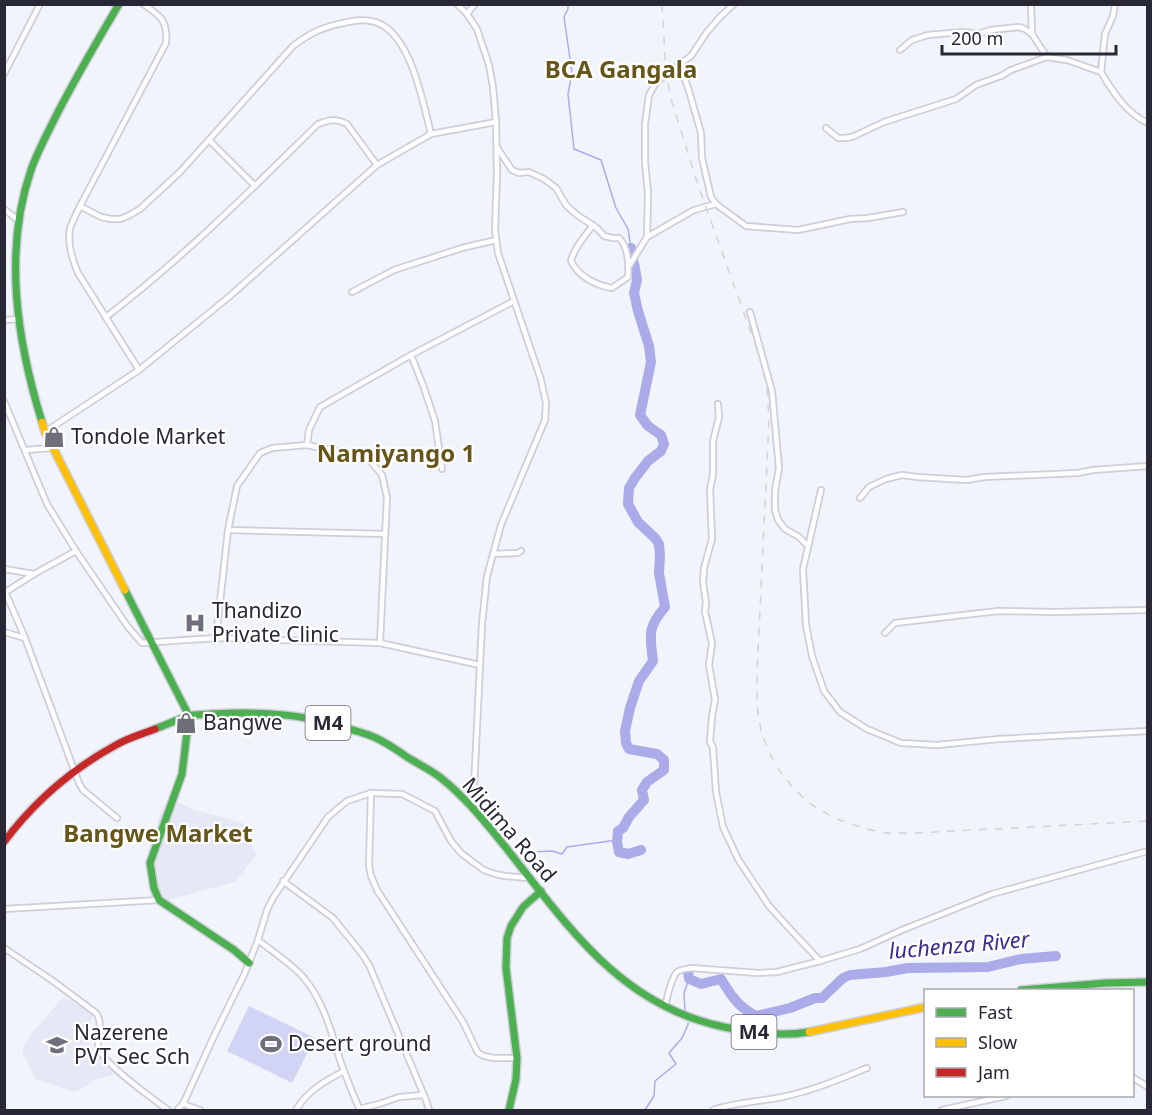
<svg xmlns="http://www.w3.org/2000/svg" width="1152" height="1115" viewBox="0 0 1152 1115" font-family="'Noto Sans',sans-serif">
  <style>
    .built { fill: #e7e8f6 }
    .green { fill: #d2d4f6 }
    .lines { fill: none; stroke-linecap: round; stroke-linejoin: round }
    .stream { stroke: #ababea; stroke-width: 1.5 }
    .river { stroke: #ababea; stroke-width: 10 }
    .street-casing { stroke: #cdced9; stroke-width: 8 }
    .fast-casing { stroke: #cdced9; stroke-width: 10 }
    .slow-casing { stroke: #cdced9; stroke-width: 10 }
    .jam-casing { stroke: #cdced9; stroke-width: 10 }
    .street { stroke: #fdfdff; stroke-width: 4.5 }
    .fast { stroke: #4caf50; stroke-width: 7 }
    .slow { stroke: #ffc107; stroke-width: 7 }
    .jam { stroke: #c62828; stroke-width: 7 }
    .rail { stroke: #d3d3d5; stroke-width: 1.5; stroke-dasharray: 8 8; stroke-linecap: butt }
    .labels { text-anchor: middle; stroke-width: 4.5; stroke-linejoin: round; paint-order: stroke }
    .shield { fill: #fff; stroke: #686872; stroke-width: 1.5 }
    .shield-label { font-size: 20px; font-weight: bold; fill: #272735 }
    .poi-label { font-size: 21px; fill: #272735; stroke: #fff; text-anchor: start }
    .street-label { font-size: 21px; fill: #272735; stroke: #fff }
    .water-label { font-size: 22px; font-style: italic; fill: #3c2c91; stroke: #fff }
    .quarter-label { font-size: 24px; font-weight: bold; fill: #67561a; stroke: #fff }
  </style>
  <rect width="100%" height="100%" fill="#f2f4fc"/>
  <!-- built -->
  <g class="built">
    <path d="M167,802L180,803L194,810L222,817L246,824L247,837L257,854L235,882L164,901L152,884L149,863L159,817Z"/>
    <path d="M63,997L86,1009L93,1015L85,1039L114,1075L93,1080L88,1085L75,1092L35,1079L22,1051L28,1038Z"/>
  </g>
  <!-- green -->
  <path class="green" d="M249,1006L315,1038L292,1083L227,1051Z"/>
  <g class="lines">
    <!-- stream -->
    <g class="stream">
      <path d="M568,4V9L564,17L572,73L568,94L574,149L601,160L616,208L628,229L631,248"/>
      <path d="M525,846L531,852L552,851L562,854L567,847L617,840"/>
      <path d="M685,1012L684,993L689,979"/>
      <path d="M645,1110L654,1096L655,1081L676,1064L669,1053L682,1038L688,1025V1023"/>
    </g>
    <!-- river -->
    <g class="river">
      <path d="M631,248L633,258"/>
      <path d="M634,263L637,280L634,293L638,311L649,346L651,362L640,415L648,426L661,435L664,444L661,451L648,461L635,478L629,488L628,504L638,522L655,538L659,544L660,556L659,573L665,607C647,628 650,635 653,661L639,681L630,708L625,731L626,743L629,749L657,754L664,760V770L647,782L642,790L644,800L629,817L623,828L618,831L617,842L619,852L628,854L641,850"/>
      <path d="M688,971L689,979L701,984L721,979C730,994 739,1008 756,1016L790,1008L815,998H822L843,978L850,975L886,972L908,968L988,967L1021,959L1056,956"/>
    </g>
    <defs>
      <g id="street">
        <path d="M457,4L467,14L477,29L489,65L493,87L496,122L497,173L495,230L498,253L541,380L546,403L545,420L501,525L487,576L482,624L473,808"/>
        <path d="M1031,4L1032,34"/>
        <path d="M1115,4L1113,16L1105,34L1101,72C1112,91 1127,114 1148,123"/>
        <path d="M467,14L475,4"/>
        <path d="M900,50L912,40L928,35L963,32L978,34L991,30L1019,27L1025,29L1032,34L1047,57"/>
        <path d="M680,65L689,91L701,133L702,158L711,197L716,204L746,226L798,230L850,219L868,218L903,212"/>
        <path d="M4,74L40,4"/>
        <path d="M826,128L838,138H845L852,137L884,122L956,99L976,85L1001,76L1011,70L1047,57L1067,60L1101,72"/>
        <path d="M209,140L255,186"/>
        <path d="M498,149L512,170L519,173L529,172L544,179L556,188L566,205L577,215L597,228L604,236L613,238H619C629,248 629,264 628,277L612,288C595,285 578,276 571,261C574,248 585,236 593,225"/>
        <path d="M80,206L166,43C168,21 161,16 143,4"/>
        <path d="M4,209L19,221"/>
        <path d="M647,237L694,210L716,204"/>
        <path d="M629,266L647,237L648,193L645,162V124L649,95L657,81L691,56L707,32L720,17L734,4"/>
        <path d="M352,292L394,270L462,248L496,240"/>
        <path d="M750,312L772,391L779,468L775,491V510L778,520L785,529L799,537L808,546"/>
        <path d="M106,317C182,259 250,191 318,124C329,120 336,118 347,124L377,165"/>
        <path d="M4,320L19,319"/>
        <path d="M411,355L423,385L435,421L442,469"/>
        <path d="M139,370L78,273C72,259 67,244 70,229C72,221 77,213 80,206L101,217L111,219H120L128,216L140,209L181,171L293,46C310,33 323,27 343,23C352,21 361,19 371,21C410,27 423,103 431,134"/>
        <path d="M4,401L47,504L76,551L128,627L142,643L216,638L380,643"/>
        <path d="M718,404L719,417L713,441V475L710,489L712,539L704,568L703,583L706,602L705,612L712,643L709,665L715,699L712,717L710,741L713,748L716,792L723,827L738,859L769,906L788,927L820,961"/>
        <path d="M45,432L139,370L230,296L377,165L431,134L496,122"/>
        <path d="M307,445L309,430L320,407L411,355L514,301"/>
        <path d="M25,450L52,448"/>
        <path d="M821,490L803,569L806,625L812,656L824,691L840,712L867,729L901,743L937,745L999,739L1148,731"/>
        <path d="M860,498L869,487L886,479L902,475L917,477L966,480L985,477L1078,473L1093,470L1148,466"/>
        <path d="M228,530L385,534"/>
        <path d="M493,554L518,553L521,551"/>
        <path d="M4,569L34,574"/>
        <path d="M4,589L25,638L79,783L83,790L117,818"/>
        <path d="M4,593L34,574L76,551"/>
        <path d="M4,632L25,638"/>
        <path d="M885,633L895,623L998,611L1055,612L1148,610"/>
        <path d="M216,638L228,530L237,486L260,453L272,448L307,445L368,458L382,475L387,497L380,643L480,665"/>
        <path d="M371,793L369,866L371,876L377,890L463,1022L478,1053L484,1056L494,1058H517"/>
        <path d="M283,881L333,918L362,954L369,965L426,1100L429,1110"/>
        <path d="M4,909L159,900"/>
        <path d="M258,940C273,952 292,964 304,978C324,1002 332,1034 341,1063C347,1079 353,1095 360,1110"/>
        <path d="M4,948L53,981L96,1013C105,1026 94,1036 99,1049C105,1065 153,1099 168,1110"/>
        <path d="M665,1007C667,998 671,978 677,972C681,969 687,969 692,968L758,973L777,972L820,961L860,949L902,930L992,894L1148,851"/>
        <path d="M1132,1077L1148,1087"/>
        <path d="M183,1104L200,1110"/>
        <path d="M359,1109L382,1103L399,1097L424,1095"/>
        <path d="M177,1110L183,1104L214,1036L244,975L258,940L267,910L273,898L328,817L347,801L371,793L402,794L435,811L451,841L461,853L474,863L484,870L495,874L505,876L528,878"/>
        <path d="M296,1110C307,1091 325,1081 344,1071"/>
        <path d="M713,1110C736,1102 759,1102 782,1097C812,1091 840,1079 867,1068"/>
        <path d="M942,1110L1006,1096"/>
      </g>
      <g id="fast">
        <path d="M42,422C17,341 3,252 31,170C37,153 46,136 54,120C74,80 97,42 119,4"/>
        <path d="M125,590L189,716L182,774L150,863L154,888L159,900L234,950L249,963"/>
        <path d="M155,729C166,725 178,719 189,716C196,714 204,715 212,714C249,712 288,712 324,722C339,727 362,731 376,738C387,743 397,750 407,757C418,764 431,770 441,778C465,797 484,821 503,844C566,923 618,1005 724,1027C752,1033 781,1037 809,1032"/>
        <path d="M1021,990L1106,983L1148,982"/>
        <path d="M509,1110L516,1079L517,1058L506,968L507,938L511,926L523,907L541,891"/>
      </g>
      <g id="slow">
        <path d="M42,422L45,432L125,590"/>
        <path d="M809,1032L926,1007"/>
      </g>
      <path id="jam" d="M4,842C34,802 72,769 116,745C128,738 142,734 155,729"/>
    </defs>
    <!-- street casing -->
    <use href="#street" class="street-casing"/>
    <!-- fast casing -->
    <use href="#fast" class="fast-casing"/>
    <!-- slow casing -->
    <use href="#slow" class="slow-casing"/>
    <!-- jam casing -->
    <use href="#jam" class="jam-casing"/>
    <!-- street -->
    <use href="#street" class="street"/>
    <!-- fast -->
    <use href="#fast" class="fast"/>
    <!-- slow -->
    <use href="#slow" class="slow"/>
    <!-- jam -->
    <use href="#jam" class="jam"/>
    <!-- rail -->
    <path class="rail" d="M662,4L666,74L672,102L697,182L759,355L767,388L769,420L757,673V705L761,731L769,752L779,770L793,788L809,803L834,818L866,829L887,833H915L1148,821"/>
  </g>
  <!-- icons -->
  <defs>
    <symbol id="shop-bare" viewBox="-9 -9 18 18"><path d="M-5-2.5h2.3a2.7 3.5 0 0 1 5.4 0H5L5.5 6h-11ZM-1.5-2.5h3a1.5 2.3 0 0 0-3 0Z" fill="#6e6f7b" stroke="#fff" stroke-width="2.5" paint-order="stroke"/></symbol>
    <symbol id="hospital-bare" viewBox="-9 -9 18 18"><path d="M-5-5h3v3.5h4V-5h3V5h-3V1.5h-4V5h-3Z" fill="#6e6f7b" stroke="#fff" stroke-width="2.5" paint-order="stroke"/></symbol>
    <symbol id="stadium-bare" viewBox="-9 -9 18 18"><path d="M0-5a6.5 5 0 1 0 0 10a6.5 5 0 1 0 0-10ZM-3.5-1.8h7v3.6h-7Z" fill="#6e6f7b" stroke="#fff" stroke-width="2.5" paint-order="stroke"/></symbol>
    <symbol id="school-bare" viewBox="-9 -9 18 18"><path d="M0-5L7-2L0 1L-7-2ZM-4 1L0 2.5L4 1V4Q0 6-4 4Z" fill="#6e6f7b" stroke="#fff" stroke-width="2.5" paint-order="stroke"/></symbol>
  </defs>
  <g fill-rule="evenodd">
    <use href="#shop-bare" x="39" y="422" width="30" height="30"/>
    <use href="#hospital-bare" x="180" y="608" width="30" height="30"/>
    <use href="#shop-bare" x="171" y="708" width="30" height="30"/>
    <use href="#stadium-bare" x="256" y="1029" width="30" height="30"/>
    <use href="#school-bare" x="42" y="1030" width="30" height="30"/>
  </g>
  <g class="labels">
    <!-- shield labels -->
    <g class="shield">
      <rect x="305.5" y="706" width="45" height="34" rx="4.5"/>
      <rect x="731.5" y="1015" width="45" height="34" rx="4.5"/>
    </g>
    <g class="shield-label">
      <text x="328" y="730">M4</text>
      <text x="754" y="1039">M4</text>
    </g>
    <!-- poi labels -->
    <g class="poi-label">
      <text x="71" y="444">Tondole Market</text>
      <text x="212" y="618">Thandizo<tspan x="212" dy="24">Private Clinic</tspan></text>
      <text x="203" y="730">Bangwe</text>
      <text x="74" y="1040">Nazerene<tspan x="74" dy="24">PVT Sec Sch</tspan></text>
      <text x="288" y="1051">Desert ground</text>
    </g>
    <!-- street labels -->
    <g class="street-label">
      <text transform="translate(509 830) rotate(49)" y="7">Midima Road</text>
    </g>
    <!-- water labels -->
    <g class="water-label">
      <text transform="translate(959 945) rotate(-5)" y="8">luchenza River</text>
    </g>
    <!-- quarter labels -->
    <g class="quarter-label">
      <text x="621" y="78">BCA Gangala</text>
      <text x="396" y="462">Namiyango 1</text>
      <text x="158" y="842">Bangwe Market</text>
    </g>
  </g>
  <!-- border -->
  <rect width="1152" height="1115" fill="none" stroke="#272735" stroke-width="12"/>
  <!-- legend -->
  <rect x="924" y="989" width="210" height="108" fill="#ffffff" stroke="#a9a9ae" stroke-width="1.5"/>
  <rect x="936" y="1008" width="30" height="9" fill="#4caf50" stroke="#a9a9ae" stroke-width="1.5"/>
  <text x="978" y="1019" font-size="18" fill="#272735">Fast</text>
  <rect x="936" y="1038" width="30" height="9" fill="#ffc107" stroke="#a9a9ae" stroke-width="1.5"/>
  <text x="978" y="1049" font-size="18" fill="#272735">Slow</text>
  <rect x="936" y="1068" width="30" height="9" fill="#c62828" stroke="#a9a9ae" stroke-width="1.5"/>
  <text x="978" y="1079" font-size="18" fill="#272735">Jam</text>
  <!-- scale -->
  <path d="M942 45v9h174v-9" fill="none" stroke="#272735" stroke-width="3"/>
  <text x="951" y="45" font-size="18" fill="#272735" stroke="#ffffff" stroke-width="4.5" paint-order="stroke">200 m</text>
</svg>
